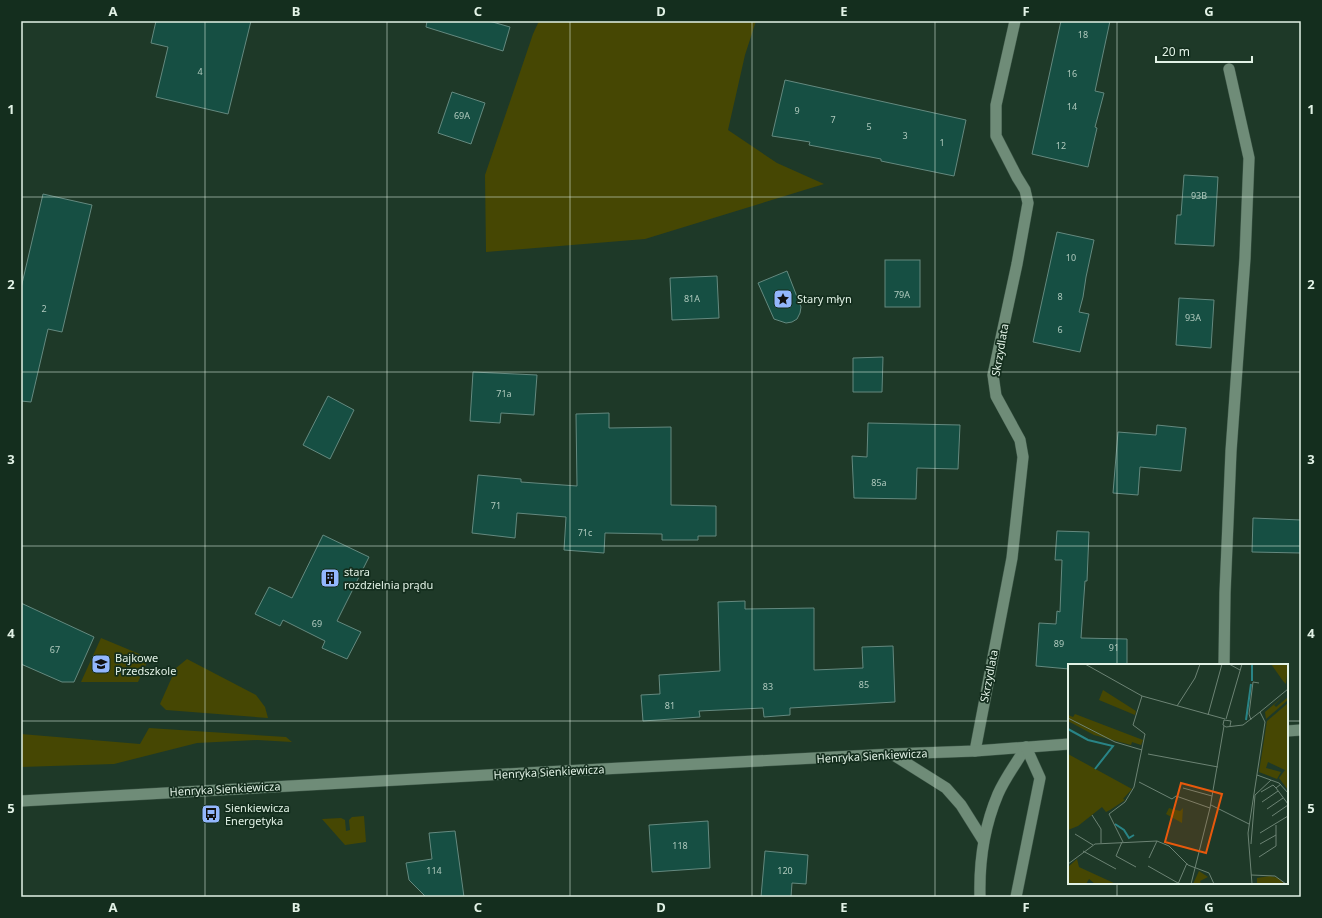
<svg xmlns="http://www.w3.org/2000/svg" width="1322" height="918" viewBox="0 0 1322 918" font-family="'Noto Sans',sans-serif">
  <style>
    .green { fill: #464703 }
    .building { fill: #164f43; stroke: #64897f }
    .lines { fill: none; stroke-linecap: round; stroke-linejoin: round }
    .minor-casing { stroke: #3e5748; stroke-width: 12 }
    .tertiary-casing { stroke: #3e5748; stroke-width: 12 }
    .minor { stroke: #6f8c78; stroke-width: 11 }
    .tertiary { stroke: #6f8c78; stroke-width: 11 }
    .grid { fill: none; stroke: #e2f2e6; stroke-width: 1; stroke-opacity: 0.55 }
    .labels { text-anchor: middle; stroke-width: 3.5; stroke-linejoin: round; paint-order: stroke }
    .number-label { font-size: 9px; fill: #afc9bd }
    .poi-label { font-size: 11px; fill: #e2f2e6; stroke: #142e1e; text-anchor: start }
    .street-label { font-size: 11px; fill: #e2f2e6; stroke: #142e1e }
    .inset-river { fill: none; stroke: #298486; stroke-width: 2 }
    .inset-road { fill: none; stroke: #6c8374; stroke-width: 1 }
    .view { fill: #e8590c; fill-opacity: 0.15; stroke: #e8590c; stroke-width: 2 }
    .inset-edge { fill: none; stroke: #e2f2e6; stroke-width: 2 }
    .neatline { fill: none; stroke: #e2f2e6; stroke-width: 1.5 }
    .grid-label { font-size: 13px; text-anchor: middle; font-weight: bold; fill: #e2f2e6 }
  </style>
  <rect width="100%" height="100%" fill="#1e3928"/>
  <!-- green -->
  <g class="green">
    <path d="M539,21H756L745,55L728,130L777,163L824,184L645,239L486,252L485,175L533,34Z"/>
    <path d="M101,638L149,658L138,682H81Z"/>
    <path d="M187,659L256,695L265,707L268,718L166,710L160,704L176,668Z"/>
    <path d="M149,728L286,737L292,742L257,740L197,743L114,764L21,767V734L140,744Z"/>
    <path d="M364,816L366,842L345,845L322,819L341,818L345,820L346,831L350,830L349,820L352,817Z"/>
  </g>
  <!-- building -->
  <g class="building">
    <path d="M156,21H251L228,114L156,97L168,47L151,43Z"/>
    <path d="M427,21H489L510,27L503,51L426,27Z"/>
    <path d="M1061,21H1110L1095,91L1104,93L1095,127L1097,128L1088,167L1032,154Z"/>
    <path d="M785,80L966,120L954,176L881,161V159L809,145L810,142L772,136Z"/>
    <path d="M452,92L485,103L471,144L438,133Z"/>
    <path d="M1184,175L1218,177L1214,246L1175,244L1177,215H1181Z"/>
    <path d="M43,194L92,205L62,332L48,329L31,402L21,401V288Z"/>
    <path d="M1057,232L1094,240L1086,277L1083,297L1079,312L1089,314L1080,352L1033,342Z"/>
    <rect x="885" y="260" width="35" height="47"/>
    <path d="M787,271L801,307L800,313L797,319L792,322L786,323L774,319L758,283Z"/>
    <path d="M717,276L719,318L672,320L670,278Z"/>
    <path d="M1179,298L1214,300L1211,348L1176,345Z"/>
    <path d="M883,357L882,392H853V358Z"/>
    <path d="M473,372L537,375L534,415L501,413L500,423L470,421Z"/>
    <path d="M328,396L354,410L330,459L303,445Z"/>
    <path d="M609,413V428L671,427V505L716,506V536H698V540H662V534L605,533L604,553L564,550L566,517L517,513L515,538L472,533L478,475L521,479V482L577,486L576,414Z"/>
    <path d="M868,423L960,425L958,469L917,468L916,499L854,498L852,456L867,457Z"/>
    <path d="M1157,425L1186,428L1181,471L1140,467L1138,495L1113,493L1118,432L1156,435Z"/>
    <path d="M1253,518L1301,520V553L1252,552Z"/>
    <path d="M1057,531L1089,532L1087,581H1085L1081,638L1127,639V665H1069V669L1036,666L1039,623L1056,624L1057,611L1060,612L1062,560H1055Z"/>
    <path d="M323,535L369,557L337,621L361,632L347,659L322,648L325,641L283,620L280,626L255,614L269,587L292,598Z"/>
    <path d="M745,601V609L814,608V670L863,668L862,647L893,646L895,702L790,708V715L764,717L763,708L699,711L700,717L643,721L641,695L660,694L659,675L720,671L718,602Z"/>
    <path d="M21,603L94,637L74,682H62L21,664Z"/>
    <path d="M708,821L710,868L652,872L649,825Z"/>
    <path d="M455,831L464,897H426L409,880L406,863L432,859L429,833Z"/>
    <path d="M765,851L808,855L806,884L792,883L791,897H761Z"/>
  </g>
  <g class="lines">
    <defs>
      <g id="minor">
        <path d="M1224,665L1225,593L1231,451L1245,258L1249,158L1229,69"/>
        <path d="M975,751L1012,558L1023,457L1020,440L996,396L993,375L1017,264L1028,203L1025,190L1017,177L996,136V105L1015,21"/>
      </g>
      <g id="tertiary">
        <path d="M1287,731L1301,730"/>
        <path d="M892,754L946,788L961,805L983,840"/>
        <path d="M21,801L525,773L892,754L975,751L1069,744"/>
        <path d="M980,897C979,862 984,827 998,794C1005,778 1017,762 1026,747"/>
        <path d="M1016,897L1040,778L1026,747"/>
      </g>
    </defs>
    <!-- minor casing -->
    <use href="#minor" class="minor-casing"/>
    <!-- tertiary casing -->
    <use href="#tertiary" class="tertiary-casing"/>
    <!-- minor -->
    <use href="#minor" class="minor"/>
    <!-- tertiary -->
    <use href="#tertiary" class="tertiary"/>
  </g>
  <!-- grid -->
  <path class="grid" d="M205,21V897M387,21V897M570,21V897M752,21V897M935,21V897M1117,21V665M21,197H1301M21,372H1301M21,546H1301M21,721H1069M1287,721H1301M1117,883V897"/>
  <!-- icons -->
  <defs>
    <symbol id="sight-square" viewBox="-11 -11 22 22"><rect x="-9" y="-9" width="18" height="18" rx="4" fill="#93b7fd" stroke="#142e1e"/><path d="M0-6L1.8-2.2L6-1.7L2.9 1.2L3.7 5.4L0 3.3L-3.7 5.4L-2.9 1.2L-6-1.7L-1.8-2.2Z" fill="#111"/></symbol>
    <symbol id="building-square" viewBox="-11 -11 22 22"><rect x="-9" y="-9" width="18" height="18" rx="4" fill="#93b7fd" stroke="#142e1e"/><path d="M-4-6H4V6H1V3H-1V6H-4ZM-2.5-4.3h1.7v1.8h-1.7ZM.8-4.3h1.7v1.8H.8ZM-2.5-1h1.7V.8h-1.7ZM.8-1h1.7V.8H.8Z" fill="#111"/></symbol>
    <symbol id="school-square" viewBox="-11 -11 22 22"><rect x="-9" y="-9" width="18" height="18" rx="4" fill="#93b7fd" stroke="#142e1e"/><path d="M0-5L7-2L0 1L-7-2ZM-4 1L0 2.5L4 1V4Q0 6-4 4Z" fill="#111"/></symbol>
    <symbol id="bus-square" viewBox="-11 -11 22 22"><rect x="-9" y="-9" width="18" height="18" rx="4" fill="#93b7fd" stroke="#142e1e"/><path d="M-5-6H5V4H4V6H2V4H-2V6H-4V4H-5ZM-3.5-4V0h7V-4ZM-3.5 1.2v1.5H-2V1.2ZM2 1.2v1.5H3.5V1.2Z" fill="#111"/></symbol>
  </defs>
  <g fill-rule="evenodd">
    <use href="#sight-square" x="772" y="288" width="22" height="22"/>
    <use href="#building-square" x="319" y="567" width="22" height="22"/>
    <use href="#school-square" x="90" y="653" width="22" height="22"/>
    <use href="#bus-square" x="200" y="803" width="22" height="22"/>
  </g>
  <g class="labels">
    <!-- number labels -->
    <g class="number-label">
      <text x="1083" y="38">18</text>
      <text x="200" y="75">4</text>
      <text x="1072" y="77">16</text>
      <text x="1072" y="110">14</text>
      <text x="797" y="114">9</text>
      <text x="462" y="119">69A</text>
      <text x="833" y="123">7</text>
      <text x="869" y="130">5</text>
      <text x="905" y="139">3</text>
      <text x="942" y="146">1</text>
      <text x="1061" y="149">12</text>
      <text x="1199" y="199">93B</text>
      <text x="1071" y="261">10</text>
      <text x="902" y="298">79A</text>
      <text x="1060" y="300">8</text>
      <text x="692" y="302">81A</text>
      <text x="44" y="312">2</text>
      <text x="1193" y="321">93A</text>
      <text x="1060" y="333">6</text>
      <text x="504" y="397">71a</text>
      <text x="879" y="486">85a</text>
      <text x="496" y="509">71</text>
      <text x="585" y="536">71c</text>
      <text x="317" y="627">69</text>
      <text x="1059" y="647">89</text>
      <text x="1114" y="651">91</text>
      <text x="55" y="653">67</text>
      <text x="864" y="688">85</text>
      <text x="768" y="690">83</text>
      <text x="670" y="709">81</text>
      <text x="680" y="849">118</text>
      <text x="434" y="874">114</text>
      <text x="785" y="874">120</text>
    </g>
    <!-- poi labels -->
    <g class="poi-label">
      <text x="797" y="303">Stary młyn</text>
      <text x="344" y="576">stara<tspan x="344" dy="13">rozdzielnia prądu</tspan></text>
      <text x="115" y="662">Bajkowe<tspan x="115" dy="13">Przedszkole</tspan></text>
      <text x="225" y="812">Sienkiewicza<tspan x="225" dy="13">Energetyka</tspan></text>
    </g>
    <!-- street labels -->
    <g class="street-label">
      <text transform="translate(1000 350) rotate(-80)" y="4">Skrzydlata</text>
      <text transform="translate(989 676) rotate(-79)" y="4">Skrzydlata</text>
      <text transform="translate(872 756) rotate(-3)" y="4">Henryka Sienkiewicza</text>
      <text transform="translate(549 772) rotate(-3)" y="4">Henryka Sienkiewicza</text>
      <text transform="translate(225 789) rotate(-3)" y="4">Henryka Sienkiewicza</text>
    </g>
  </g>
  <!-- overview -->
  <g transform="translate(1068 664)">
    <rect width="220" height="220" fill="#1e3928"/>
    <path d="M203,0H220L218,20L215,17ZM35,26L68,47L67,51L31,36ZM219,29L206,41L208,43L220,33V36L198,55L197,48ZM220,39V126L211,114L217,106L200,98L198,104L213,108L209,115L191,108L199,57ZM7,50L75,76L73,81L64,78L63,81L26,71L0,57V51L5,53ZM0,90L64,125L55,135L57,136L42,146L38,148L34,143L10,162L0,166ZM101,144L112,147L115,144L114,159L98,150ZM9,195L11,203L48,220H27L21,215L18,220H0V203ZM131,207L140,213L132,217L133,220H125ZM202,212L210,214L217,220H189V214Z" fill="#464703"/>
    <path class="inset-river" d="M184,17V0M178,56L183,20M0,65L20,76L45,82L27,105M47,160L56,166L61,174L66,171"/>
    <path class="inset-road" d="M17,0L74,32L157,55M161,0L172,6M109,42L127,14L132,0M192,48L220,25M140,51L154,0M0,54L47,78L74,86M158,55L174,0M183,56L181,50L185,18L191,19M162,62L163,57L156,56L155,61L158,63L175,61L192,48L197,58L180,169L184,220M80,90L150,103M189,111L211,119L220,129M71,118L104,135L108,132L142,144M213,120L208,124L220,140M115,124L144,132M193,128L205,121L208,124M194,138L210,127M143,141L181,160M199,145L215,134M24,151L33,165V179M204,152L220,141M192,169L220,152M7,170L25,181M54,178L48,192L68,203M55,178L41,150L57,138L66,123L77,70L65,61L74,32M183,180L187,131L203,116M192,180L208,171M15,187L48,205M191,193L208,182V161M81,194L89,177M0,200L27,180L89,177L101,182L120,201L141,209L146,220M80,202L110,219M183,211L207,212L218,220M110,220L119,199M123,220L142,144L156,62"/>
    <path class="view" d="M113,119L154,130L138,189L97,178Z"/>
    <rect width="220" height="220" class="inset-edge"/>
  </g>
  <!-- border -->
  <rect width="1322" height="918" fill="none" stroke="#142e1e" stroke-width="44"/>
  <!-- scale -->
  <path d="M1156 56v6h96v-6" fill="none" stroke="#e2f2e6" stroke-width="2"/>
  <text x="1162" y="56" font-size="12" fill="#e2f2e6" stroke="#142e1e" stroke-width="3" paint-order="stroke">20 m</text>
  <rect x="22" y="22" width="1278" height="874" class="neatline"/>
  <g class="grid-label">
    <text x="113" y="16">A</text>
    <text x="296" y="16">B</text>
    <text x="478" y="16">C</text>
    <text x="661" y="16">D</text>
    <text x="844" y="16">E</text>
    <text x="1026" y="16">F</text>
    <text x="1209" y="16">G</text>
    <text x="11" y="114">1</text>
    <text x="1311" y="114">1</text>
    <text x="11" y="289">2</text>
    <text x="1311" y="289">2</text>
    <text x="11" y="464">3</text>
    <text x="1311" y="464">3</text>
    <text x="11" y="638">4</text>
    <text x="1311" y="638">4</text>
    <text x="11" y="813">5</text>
    <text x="1311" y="813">5</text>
    <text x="113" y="912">A</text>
    <text x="296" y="912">B</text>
    <text x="478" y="912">C</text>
    <text x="661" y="912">D</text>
    <text x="844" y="912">E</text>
    <text x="1026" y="912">F</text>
    <text x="1209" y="912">G</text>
  </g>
</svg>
